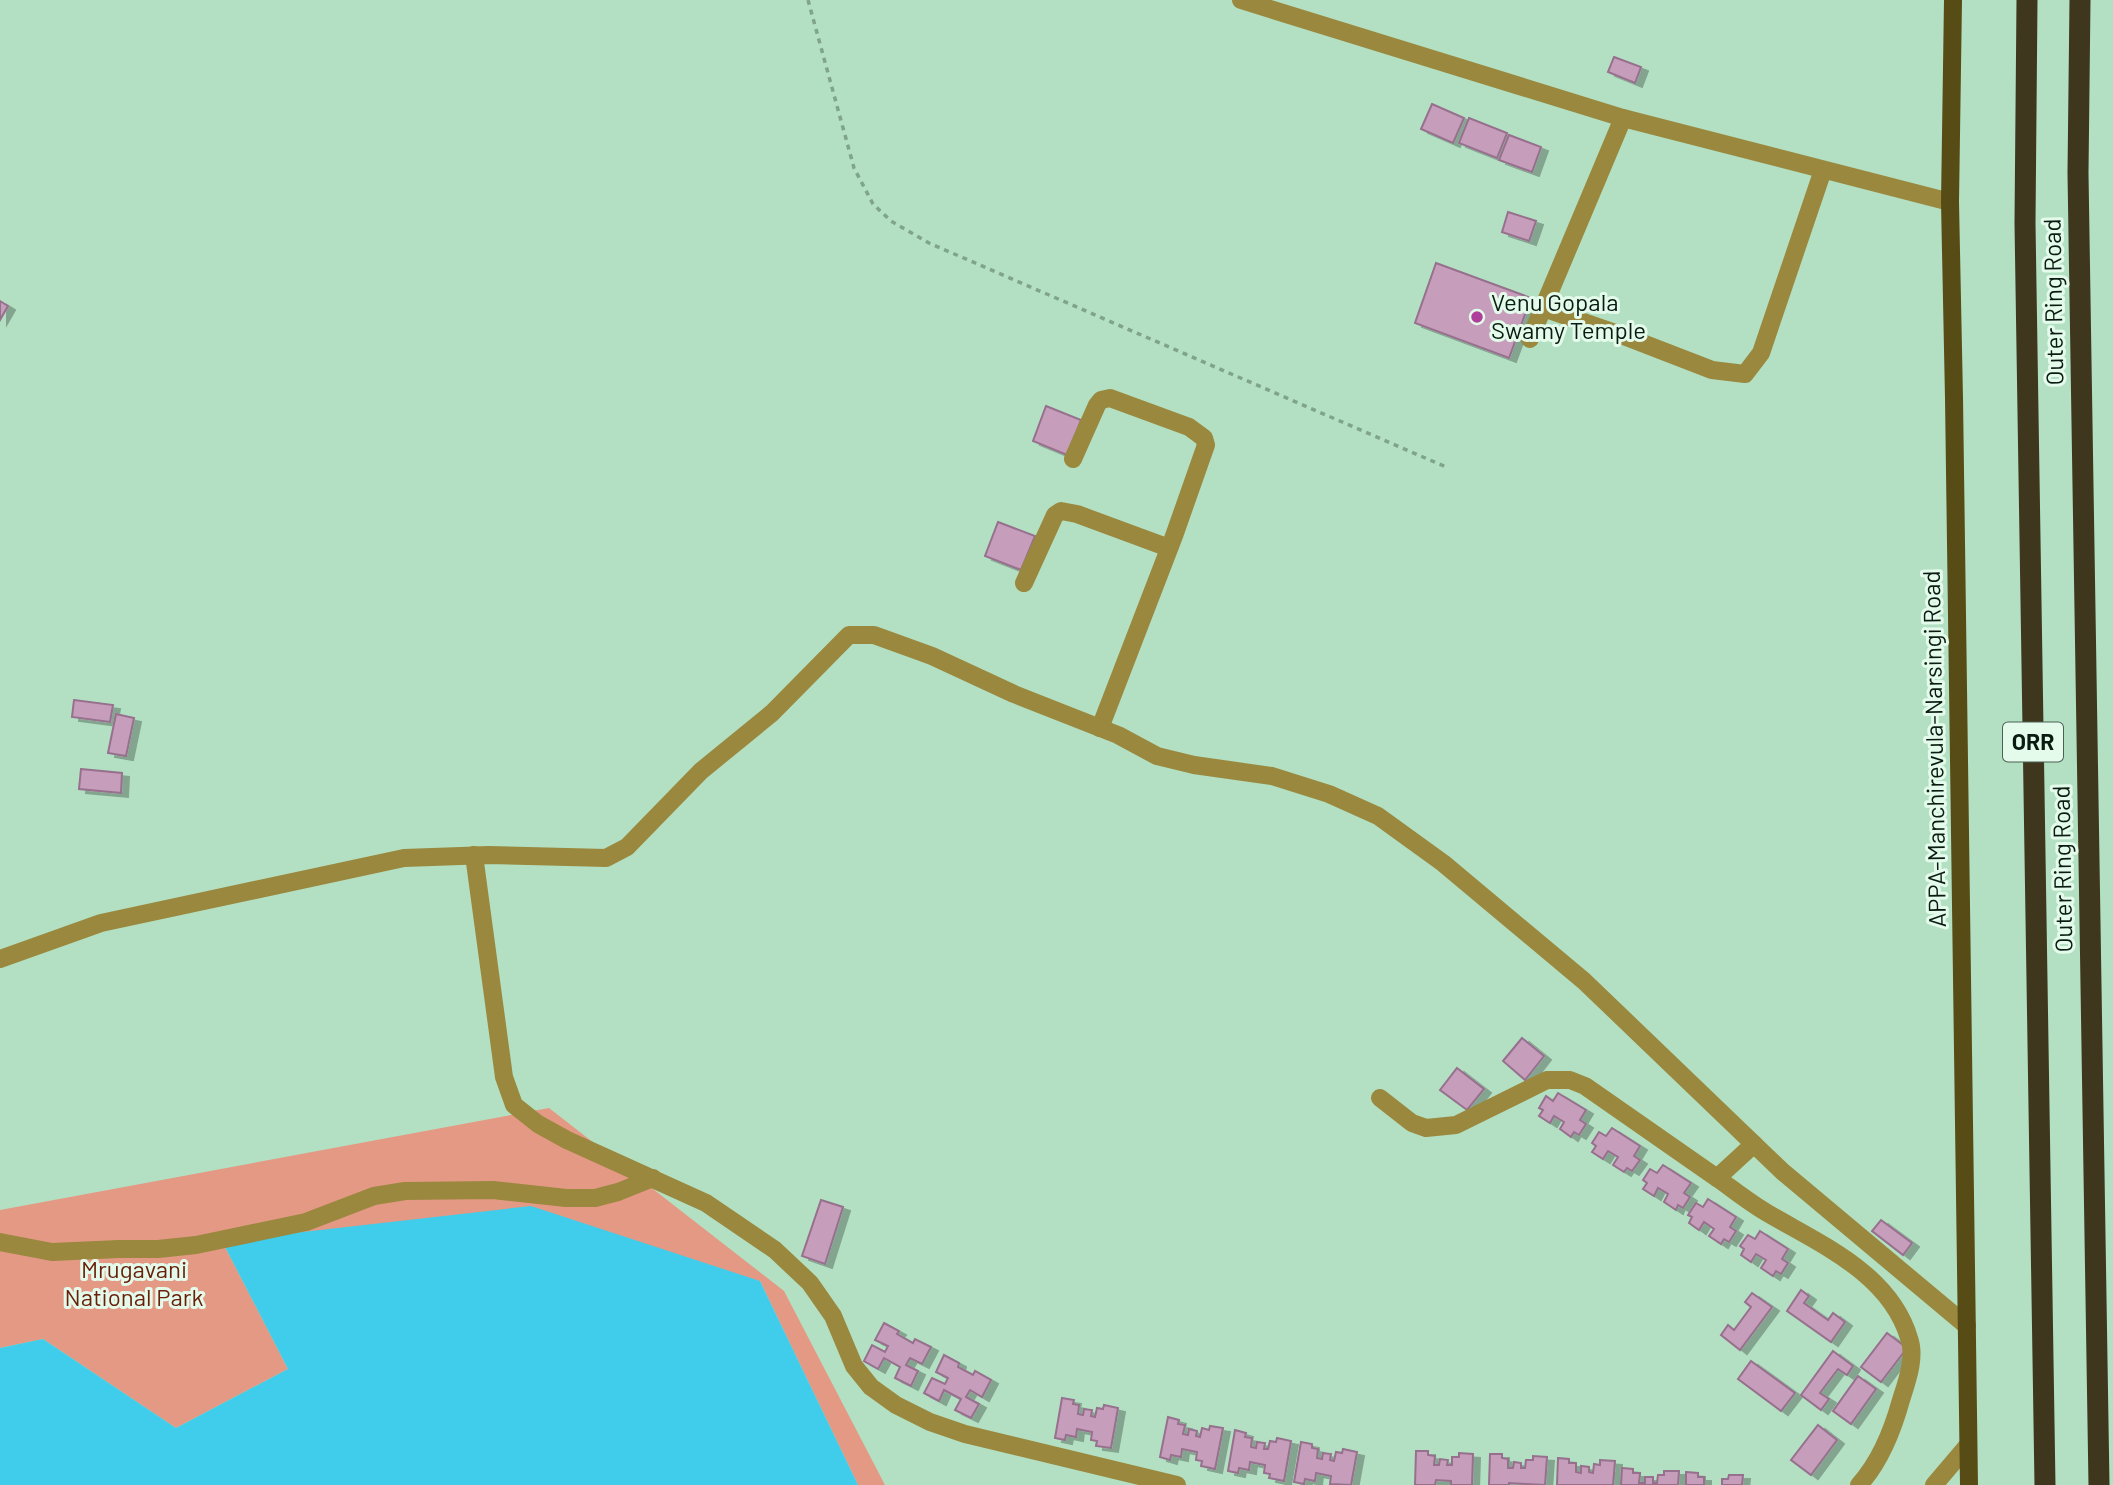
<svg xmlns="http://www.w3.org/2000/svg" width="2113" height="1485" viewBox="0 0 2113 1485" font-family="Barlow,sans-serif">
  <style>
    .green { fill: #e49985 }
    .water { fill: #3fcdeb }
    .building { fill: #c69ebc; stroke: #96708d; stroke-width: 2; filter: url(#shadow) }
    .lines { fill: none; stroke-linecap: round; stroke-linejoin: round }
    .path { stroke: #7fa48b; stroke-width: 3.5; stroke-dasharray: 5 5; stroke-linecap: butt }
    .minor { stroke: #9a883e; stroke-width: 18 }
    .major { stroke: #584c16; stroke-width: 18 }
    .highway { stroke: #3e371d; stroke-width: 21 }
    .poi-dot { fill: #b03f9b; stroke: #e4fbeb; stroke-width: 2.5 }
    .labels { text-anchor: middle; stroke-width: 6; stroke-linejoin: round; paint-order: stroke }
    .shield { fill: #e4fbeb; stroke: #4b5f52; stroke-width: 2 }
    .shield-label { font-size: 23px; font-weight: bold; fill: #0a1c11 }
    .street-label { font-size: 24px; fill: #0a1c11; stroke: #e4fbeb }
    .poi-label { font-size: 24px; fill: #0a1c11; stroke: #e4fbeb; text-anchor: start }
    .park-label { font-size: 24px; fill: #691f09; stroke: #e4fbeb }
  </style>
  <defs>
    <filter id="shadow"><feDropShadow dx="7" dy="4" stdDeviation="0" flood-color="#0004"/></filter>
  </defs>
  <rect width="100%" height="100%" fill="#b3e0c2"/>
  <!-- green -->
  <path class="green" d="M549,1108L784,1291L885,1485H858L760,1281L222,1241L288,1369L176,1428L43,1339L0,1348V1210Z"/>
  <!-- water -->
  <path class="water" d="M531,1206L760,1281L858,1485H0V1348L43,1339L176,1428L288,1369L222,1241Z"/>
  <!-- building -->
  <g class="building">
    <path d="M1614,57L1641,67L1635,83L1608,72Z"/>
    <path d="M1432,104L1464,118L1453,143L1421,129Z"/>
    <path d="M1469,118L1507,133L1497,158L1459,143Z"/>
    <path d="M1509,135L1541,147L1532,172L1499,160Z"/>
    <path d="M1508,212L1536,221L1529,241L1502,232Z"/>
    <path d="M1436,263L1531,298L1509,358L1415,323Z"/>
    <path d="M0,301L8,306L0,320Z"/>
    <path d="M1046,406L1081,420L1067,455L1033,441Z"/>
    <path d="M998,522L1035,536L1021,570L985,556Z"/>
    <path d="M74,700L113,705L110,722L72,717Z"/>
    <path d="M116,714L134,718L126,756L108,753Z"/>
    <path d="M81,769L122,773L121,793L79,789Z"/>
    <path d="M1522,1038L1544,1056L1525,1080L1503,1061Z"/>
    <path d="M1457,1068L1484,1089L1467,1110L1440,1090Z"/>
    <path d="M1558,1093L1586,1110L1580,1120L1586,1124L1579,1135L1574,1132L1571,1137L1560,1129L1564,1122L1554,1116L1550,1123L1539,1116L1543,1110L1539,1108L1546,1096L1553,1101Z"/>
    <path d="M1612,1128L1640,1146L1634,1156L1640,1160L1632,1171L1627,1168L1624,1172L1613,1165L1618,1157L1608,1151L1603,1159L1592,1152L1596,1146L1592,1143L1599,1132L1606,1136Z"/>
    <path d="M1663,1165L1691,1183L1684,1193L1690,1197L1683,1208L1678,1205L1676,1210L1664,1202L1668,1194L1658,1188L1654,1196L1643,1189L1647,1183L1643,1180L1650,1169L1657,1173Z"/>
    <path d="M1708,1199L1736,1217L1730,1227L1736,1231L1729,1242L1724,1239L1721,1244L1709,1236L1714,1229L1704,1222L1699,1230L1689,1223L1692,1217L1688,1215L1696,1203L1703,1207Z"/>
    <path d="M821,1200L843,1207L825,1264L802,1256Z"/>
    <path d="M1881,1220L1912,1243L1903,1255L1872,1231Z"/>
    <path d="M1760,1231L1788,1249L1782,1259L1788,1263L1781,1274L1776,1271L1773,1276L1761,1268L1766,1260L1756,1254L1751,1262L1741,1255L1744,1249L1740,1246L1748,1235L1755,1239Z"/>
    <path d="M1801,1290L1809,1296L1804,1303L1828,1320L1833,1313L1845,1322L1831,1342L1787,1311Z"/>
    <path d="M1752,1293L1772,1307L1740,1350L1721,1335L1728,1325L1734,1330L1751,1307L1745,1302Z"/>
    <path d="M884,1323L899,1331L897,1334L913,1343L915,1339L931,1347L922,1364L910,1358L906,1365L918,1371L911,1386L895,1378L900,1367L884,1358L878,1369L864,1361L872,1345L885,1352L888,1346L875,1340Z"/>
    <path d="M1887,1333L1907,1348L1881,1382L1861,1367Z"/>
    <path d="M1833,1351L1853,1366L1847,1375L1838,1369L1820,1393L1829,1399L1821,1410L1801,1395Z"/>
    <path d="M944,1355L959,1363L958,1367L973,1375L975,1371L991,1380L982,1397L970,1390L966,1397L979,1404L971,1418L955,1410L961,1399L944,1390L939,1401L924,1393L932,1378L945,1384L948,1378L936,1372Z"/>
    <path d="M1751,1361L1795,1393L1781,1411L1738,1379Z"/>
    <path d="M1858,1376L1876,1389L1851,1424L1833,1411Z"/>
    <path d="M1062,1398L1074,1400L1073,1404L1079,1405L1078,1414L1083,1415L1084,1409L1092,1410L1091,1416L1095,1417L1097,1408L1103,1409L1104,1405L1118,1408L1111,1448L1096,1446L1097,1441L1091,1440L1092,1432L1077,1429L1076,1437L1066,1435L1065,1440L1055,1438Z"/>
    <path d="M1168,1417L1179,1420L1178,1424L1185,1425L1183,1434L1188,1435L1189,1429L1197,1431L1196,1436L1200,1437L1202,1428L1209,1430L1210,1426L1223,1428L1215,1469L1201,1466L1202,1461L1196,1460L1197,1452L1182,1449L1181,1457L1171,1455L1170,1460L1160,1457Z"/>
    <path d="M1818,1425L1837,1440L1811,1475L1791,1460Z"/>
    <path d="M1235,1430L1246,1433L1245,1437L1252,1438L1251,1447L1256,1448L1257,1442L1265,1443L1264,1449H1268L1270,1441L1276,1442L1277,1438L1291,1441L1284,1481L1269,1478L1270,1474L1264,1473L1265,1465L1250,1462L1249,1470L1239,1468L1238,1473L1228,1471Z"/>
    <path d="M1301,1442L1312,1444V1448L1318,1449L1317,1458L1322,1459L1323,1453L1331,1454L1330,1460L1334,1461L1336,1452L1342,1453L1343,1449L1357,1452L1351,1485L1330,1484L1331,1476L1316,1473L1315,1481L1305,1479L1304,1484L1294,1482Z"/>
    <path d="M1416,1451H1428V1455L1435,1456L1434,1465H1439L1440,1459L1448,1460L1447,1465H1452V1457H1459V1453L1473,1454L1472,1485H1451V1481L1436,1480L1435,1485H1415Z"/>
    <path d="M1490,1454H1502V1458L1508,1459V1468H1513L1514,1462L1521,1463V1468H1525L1526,1460H1533V1456L1547,1457L1545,1485L1509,1483V1485H1489Z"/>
    <path d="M1558,1458L1569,1459V1463H1576V1472L1581,1473V1466L1589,1467V1472L1593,1473L1594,1464L1600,1465V1460L1615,1461L1613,1485H1557Z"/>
    <path d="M1622,1468L1633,1469V1473H1640L1639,1483H1645V1477H1653V1483H1657L1658,1475H1664V1471H1679L1678,1485H1621Z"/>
    <path d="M1686,1472L1698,1473V1477H1704V1485H1686Z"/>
    <path d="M1729,1475H1743L1742,1485H1722V1479H1728Z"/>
  </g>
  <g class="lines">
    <!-- path -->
    <path class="path" d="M808,0L854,168L873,204L891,221L929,243L1446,467"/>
    <!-- minor -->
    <g class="minor">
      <path d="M1241,0L1623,118L1950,202"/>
      <path d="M1543,308L1624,336L1712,370L1745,374L1761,353L1823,170"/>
      <path d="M1530,339L1623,118"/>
      <path d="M1073,459L1097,405L1101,400L1110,398L1189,427L1204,438L1206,445L1174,536L1100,728"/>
      <path d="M1024,583L1055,515L1061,511L1077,514L1169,548"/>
      <path d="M474,855L504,1077L514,1105L538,1124L567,1140L706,1203L775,1250L810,1283L833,1316L854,1366L871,1387L896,1405L930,1422L965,1434L1177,1485"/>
      <path d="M0,959L101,923L404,858L489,855L606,858L627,847L701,771L772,713L849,635H874L932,656L1014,694L1118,735L1157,756L1194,765L1272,776L1329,794L1378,816L1443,863L1584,981L1783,1172L1967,1326"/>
      <path d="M1380,1098L1412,1123L1426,1128L1456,1125L1547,1080H1570L1585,1086L1717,1178L1754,1144"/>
      <path d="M1717,1178C1734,1190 1751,1204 1769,1214C1822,1245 1890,1274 1909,1338C1916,1357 1907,1381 1901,1400C1893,1429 1880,1462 1859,1485"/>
      <path d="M0,1242L52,1252L119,1249H158L196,1245L306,1222L374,1196L405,1191L493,1190L566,1198H595L618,1192L653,1178"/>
      <path d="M1934,1485L1968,1445"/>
    </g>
    <!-- major -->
    <path class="major" d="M1953,0L1950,202L1954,398L1969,1485"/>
    <!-- highway -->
    <g class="highway">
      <path d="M2027,0L2025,223L2045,1485"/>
      <path d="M2080,0L2078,173L2099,1485"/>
    </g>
  </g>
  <!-- markers -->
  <circle class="poi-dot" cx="1477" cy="317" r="7"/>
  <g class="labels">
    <!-- shield labels -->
    <rect class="shield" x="2003" y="722.5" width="60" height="39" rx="5"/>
    <g class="shield-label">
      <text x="2033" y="750">ORR</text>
    </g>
    <!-- street labels -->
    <g class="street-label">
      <text transform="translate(2054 302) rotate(-91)" y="8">Outer Ring Road</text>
      <text transform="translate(1935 749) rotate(-91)" y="8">APPA-Manchirevula-Narsingi Road</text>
      <text transform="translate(2063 869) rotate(-91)" y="8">Outer Ring Road</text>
    </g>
    <!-- poi labels -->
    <g class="poi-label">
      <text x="1491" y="311">Venu Gopala<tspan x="1491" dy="28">Swamy Temple</tspan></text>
    </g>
    <!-- park labels -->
    <g class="park-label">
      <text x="134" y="1278">Mrugavani<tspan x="134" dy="28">National Park</tspan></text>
    </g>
  </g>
</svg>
